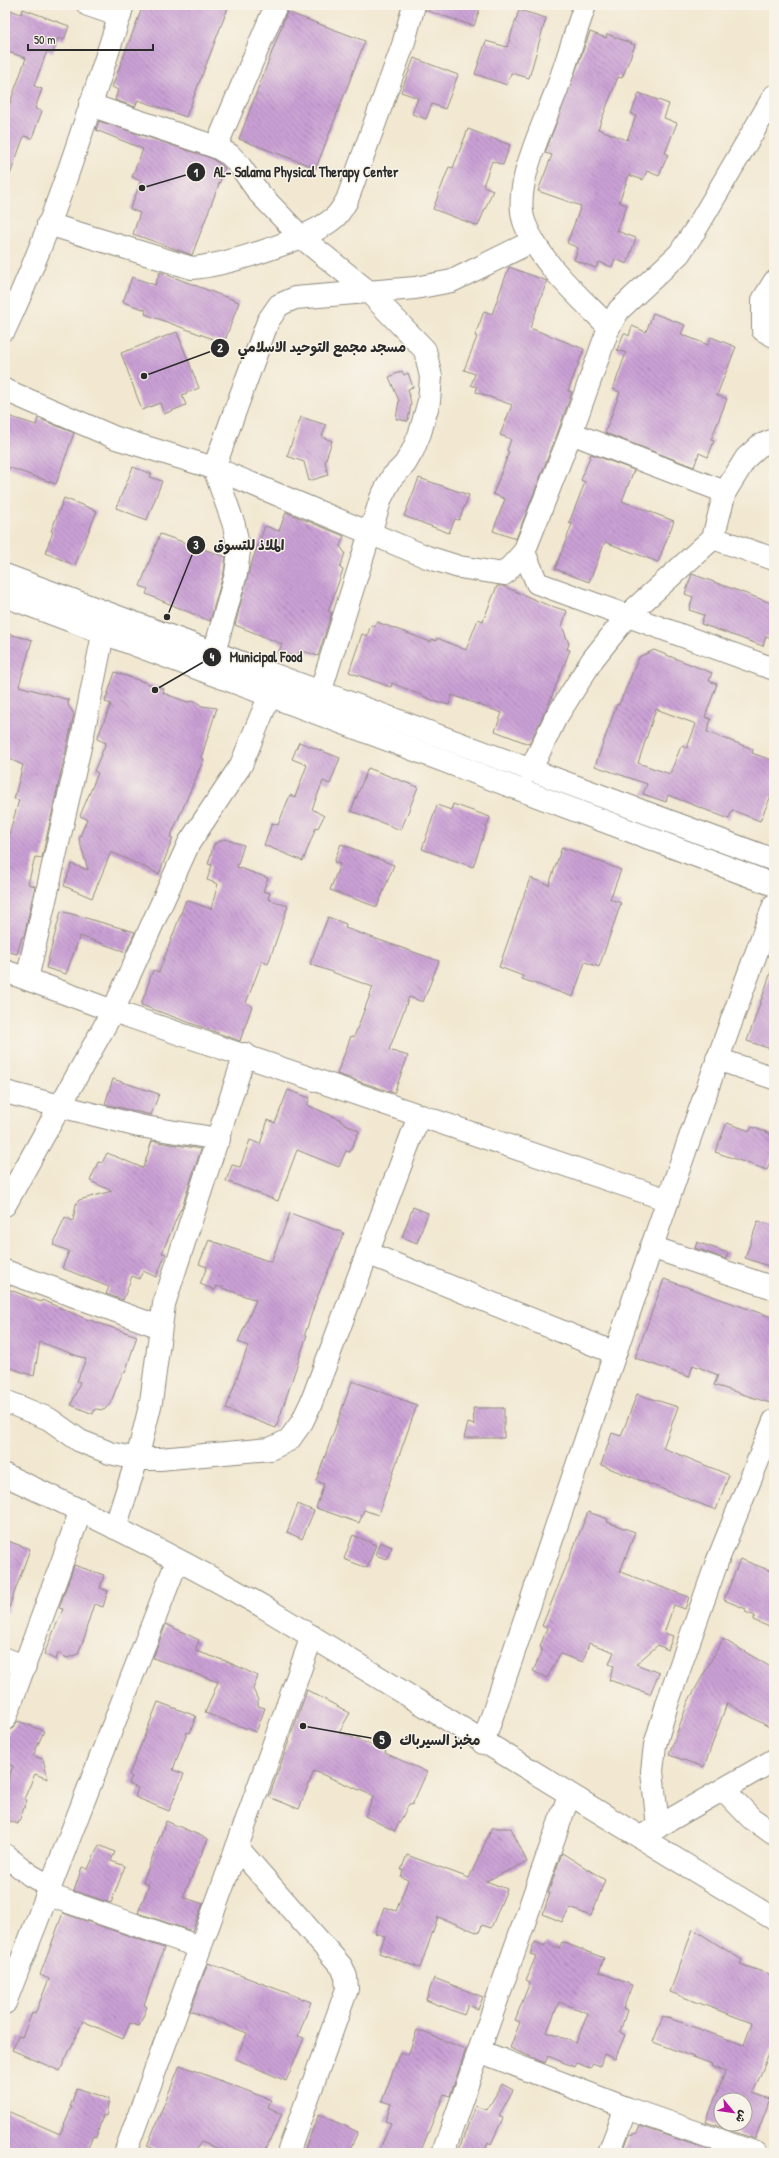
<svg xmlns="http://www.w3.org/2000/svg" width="779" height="2158" viewBox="0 0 779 2158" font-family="'Patrick Hand','Playpen Sans Arabic',sans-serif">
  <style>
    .building { fill: url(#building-back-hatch); fill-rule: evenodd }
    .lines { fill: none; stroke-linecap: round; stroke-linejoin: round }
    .minor-casing { stroke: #8e8a7e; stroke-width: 24 }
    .minor { stroke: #fff; stroke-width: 22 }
    .leader { fill: none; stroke: #2b2b2b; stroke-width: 1.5 }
    .callout-dot { fill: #2b2b2b; stroke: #f7f3e8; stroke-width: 1.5 }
    .mark-label { font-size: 12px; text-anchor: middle; font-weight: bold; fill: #fff }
    .callout-label { font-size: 14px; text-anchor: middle; font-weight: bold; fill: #2b2b2b; stroke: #f7f3e8; stroke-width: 3; stroke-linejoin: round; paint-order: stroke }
  </style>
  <defs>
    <pattern id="building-back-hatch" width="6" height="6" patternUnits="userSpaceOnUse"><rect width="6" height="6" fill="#caa0d5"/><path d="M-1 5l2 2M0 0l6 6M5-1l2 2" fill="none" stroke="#a483ad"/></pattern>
  </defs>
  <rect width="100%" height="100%" fill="#f7f3e8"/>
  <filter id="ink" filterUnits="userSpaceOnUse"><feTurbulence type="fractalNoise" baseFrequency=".025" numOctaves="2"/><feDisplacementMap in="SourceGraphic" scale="8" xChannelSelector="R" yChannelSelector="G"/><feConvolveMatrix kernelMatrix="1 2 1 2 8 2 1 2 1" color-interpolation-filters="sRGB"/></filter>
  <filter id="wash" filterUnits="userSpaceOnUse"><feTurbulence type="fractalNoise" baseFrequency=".012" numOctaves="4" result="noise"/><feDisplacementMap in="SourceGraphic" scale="16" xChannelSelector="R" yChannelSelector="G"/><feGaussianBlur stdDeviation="0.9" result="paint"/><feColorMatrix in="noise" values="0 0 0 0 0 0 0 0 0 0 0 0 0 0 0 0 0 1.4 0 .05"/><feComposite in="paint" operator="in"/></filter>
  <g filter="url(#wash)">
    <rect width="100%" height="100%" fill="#f2e8d1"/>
    <g id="blocks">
      <!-- building -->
      <g class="building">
        <path d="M148,5H229L186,117L138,100L135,107L115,100L118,90L112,87L142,8L147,9Z"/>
        <path d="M426,5H481L474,26L425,10Z"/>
        <path d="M5,8L21,14L23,9L69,26L64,40L58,38L53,53L47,51L34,86L42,89L35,109L42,111L32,138L24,136L7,183H5V102L10,103L26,58L5,51Z"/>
        <path d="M519,10L546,18L529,78L511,73L507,85L475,74L486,41L507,47Z"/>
        <path d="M287,12L365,41L316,168L239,139Z"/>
        <path d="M590,32L606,38L607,34L635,45L622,78L618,77L598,129L627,140L636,116L631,114L639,93L669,104L664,118L677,123L665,153L668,154L659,176L647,171L643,180L629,175L619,202L627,205L617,231L636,238L627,264L615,259L612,267L599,262L596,268L574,260L578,248L567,243L581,206L538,191L552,155L545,153Z"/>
        <path d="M414,58L458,75L445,109L432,104L426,119L412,114L418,98L401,92Z"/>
        <path d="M99,121L211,158L225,168L192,255L133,234L140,213L130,209L141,181L132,177L143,149L96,130Z"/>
        <path d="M468,129L510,145L503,165L492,161L483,186L493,190L478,226L433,209L449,167L453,168Z"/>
        <path d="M509,267L547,281L530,328L584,349L568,391L572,392L559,429L516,539L493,531L505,499L493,494L509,452L507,451L511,439L500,435L512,405L476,392L477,387L471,385L475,374L464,370L477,337L475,336L484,311L492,314Z"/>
        <path d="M160,272L239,302L224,343L145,314L146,310L123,302L132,277L155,285Z"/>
        <path d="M653,313L685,325L681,334L708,345L711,337L736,347L717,395L727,399L711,440L714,441L708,457L699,453L694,467L605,433L620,392L613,389L626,353L617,350L624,333L629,336L632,326L646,332Z"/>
        <path d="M177,332L199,388L182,395L186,405L164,414L160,403L142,410L121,353Z"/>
        <path d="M402,371L404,375L408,373L413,387L408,389L411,404L408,421L396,419L399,401L389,377Z"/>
        <path d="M5,415L36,425L38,418L74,433L56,484L5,466Z"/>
        <path d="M301,417L326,425L322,437L332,441L325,462L328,475L309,481L304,462L287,456Z"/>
        <path d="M591,454L634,470L622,501L674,521L658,562L605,542L589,582L555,569L572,524L569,523L585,482L581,480Z"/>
        <path d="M133,467L152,474L150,477L162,481L147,520L116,508Z"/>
        <path d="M419,478L469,495L459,520L455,519L449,533L404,516Z"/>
        <path d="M64,498L97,511L75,565L45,553L53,532L51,531Z"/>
        <path d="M286,512L344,536L340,546L345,553L340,568L343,570L328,611L332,613L318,656L300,650L297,658L279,651L282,644L235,625L250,567L265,526L279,531Z"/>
        <path d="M160,534L226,557L224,572L210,621L146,594L148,589L140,586Z"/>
        <path d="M692,574L774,604V639L766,636L763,646L701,624L704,615L689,610L693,597L685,594Z"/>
        <path d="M497,586H503L545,604L567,611L562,626L569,644L567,649L570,650L548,706L529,744L495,731L502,713L452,695L449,705L437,702L392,683L391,687L349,672L362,634L367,636L371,625L375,627L377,622L431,642L432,639L436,641L437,638L466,650L478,619L483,621Z"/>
        <path d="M5,633L32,640L19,686L69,700L68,705L74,714L42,858L35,857L28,884L35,886L24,937H22L17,954L5,951V848L19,800L14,799L23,765L5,757Z"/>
        <path d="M654,650L712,673L709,681L717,684L705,717L711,719L707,732L753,749L752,753L774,761V797L771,796L760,821L732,810L729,819L668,795L666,802L643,794L647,784L595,766L617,704L619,705L639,657ZM656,709L696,724L687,748L681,746L670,774L638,763Z"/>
        <path d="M115,672L164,689L163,693L187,702L195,701L202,706L217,708L201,758L204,759L170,838H173L159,874L111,852L92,898L64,886L72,864L88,870L79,839L87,819L80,816L98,773L94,771L106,743L97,739L111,704L105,702Z"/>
        <path d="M299,742L340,758L330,784L323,781L312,809L324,816L318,828L316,827L303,861L264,845L272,823L278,825L290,795L295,797L307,765L292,759Z"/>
        <path d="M368,768L418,787L401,830L351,811Z"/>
        <path d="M453,804L490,817L473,867L422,849L437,805L451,810Z"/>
        <path d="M224,839L244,845L237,867L268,878L263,891L270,893L268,899L288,906L268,964L262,961L246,1003L252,1006L240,1041L141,1005L153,970L159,972L186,900L211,909L218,884L207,880L212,865L208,864L214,844Z"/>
        <path d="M341,844L394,865L377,907L330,890L340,864L334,862Z"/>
        <path d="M562,847L621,870L610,899L621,903L599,967L585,962L573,997L522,979L523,976L499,967L530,878L549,885Z"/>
        <path d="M61,911L135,932L126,952L80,936L66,974L46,968Z"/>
        <path d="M328,917L346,924L345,928L439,961L423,1002L409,997L389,1050L408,1056L394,1093L337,1074L351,1036L354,1037L373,987L310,964Z"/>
        <path d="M772,969L774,970V1050L747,1041Z"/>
        <path d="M113,1079L159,1094L151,1115L105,1104Z"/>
        <path d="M288,1090L310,1098L307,1105L340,1119V1121L359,1131L350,1152L346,1151L339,1167L297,1150L278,1201L226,1181L232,1165L240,1167L250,1140L260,1144L268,1120L275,1123Z"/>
        <path d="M727,1123L750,1131L752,1127L774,1135V1151L767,1170L715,1152Z"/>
        <path d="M152,1141L201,1149L181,1210H180L162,1253L166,1254L156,1277L143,1271L139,1279L132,1276L123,1300L106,1294L109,1287L62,1268L69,1251L53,1245L65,1217L73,1221L76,1204L79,1200L112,1191L90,1181L98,1162L102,1163L107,1153L143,1168Z"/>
        <path d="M413,1207L428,1213L417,1243L402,1237Z"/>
        <path d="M290,1213L344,1233L316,1300L305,1334L307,1335L276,1428L226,1409L248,1346L238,1342L256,1300L217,1286L215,1290L200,1284L207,1267L199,1264L209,1240L271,1262Z"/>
        <path d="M758,1221L774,1226V1268L745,1258Z"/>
        <path d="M697,1242L728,1253L726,1259L695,1248Z"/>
        <path d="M664,1279L774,1318V1391L770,1403L714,1385L718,1375L693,1365L689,1377L635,1358Z"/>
        <path d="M8,1289L41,1302L42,1300L86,1319L137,1336L125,1373L123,1372L110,1404L104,1410L95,1409L93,1414L71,1405L80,1382L77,1381L86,1359L40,1342L34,1376L5,1366V1298Z"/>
        <path d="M352,1381L417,1405L378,1515L364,1510L359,1523L316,1508L324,1484L316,1481Z"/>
        <path d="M637,1394L678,1407L663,1448L729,1475L716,1510L601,1465L612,1433L621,1436Z"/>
        <path d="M473,1408H504V1438H464L468,1423L474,1425Z"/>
        <path d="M298,1504L314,1511L302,1539L287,1532Z"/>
        <path d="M588,1512L608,1519L607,1522L635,1532L620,1572L689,1597L685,1609L674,1605L664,1633L673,1636L668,1650L658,1645L636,1664L659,1673L650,1694L609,1680L614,1666L609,1664L614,1652L589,1643L583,1662L560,1654L547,1678L533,1671L539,1658L542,1648L540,1647L547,1628L542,1626Z"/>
        <path d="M353,1535L376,1545L367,1568L344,1559Z"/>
        <path d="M5,1540L30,1549L7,1613H5Z"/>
        <path d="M380,1542L392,1547L387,1559L375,1555Z"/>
        <path d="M740,1559L774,1572V1629L753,1620L755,1616L745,1612L746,1609L724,1600Z"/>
        <path d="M74,1565L104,1575L100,1588L108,1591L103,1607L94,1604L86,1629L87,1630L78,1654L67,1658L58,1653L56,1660L44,1654L63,1609L59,1608Z"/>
        <path d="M166,1624L199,1640L195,1651L226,1661L258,1676L253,1689L258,1700V1706L265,1708L256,1732L205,1713L218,1682L153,1658Z"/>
        <path d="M723,1639L774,1669V1730L727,1703L704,1767L669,1755L688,1702Z"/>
        <path d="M307,1690L350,1713L339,1732L386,1751L385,1753L427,1772L412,1805L409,1804L395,1831L365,1816L374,1796L314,1771L299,1809L269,1797Z"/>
        <path d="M158,1702L196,1716L190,1733L187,1732L176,1761L173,1770L184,1774L169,1811L135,1797L138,1788L128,1784L132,1777L129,1775Z"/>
        <path d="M18,1721L44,1731L33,1756L43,1759L48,1779L35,1774L24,1799L27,1800L18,1824L5,1819V1787L13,1766L5,1763V1741L9,1730L13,1728Z"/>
        <path d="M166,1821L208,1839L183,1897L203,1904L192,1931L138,1913L149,1885L143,1882Z"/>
        <path d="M492,1828H511L527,1862L486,1881L507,1889L491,1928L482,1925L479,1933L438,1917L420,1968L379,1953L385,1936L375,1933L384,1907L396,1911L408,1880L401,1877L403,1870H401L407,1855L469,1878Z"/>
        <path d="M99,1845L115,1852L111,1861L125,1866L111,1903L74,1891L82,1867L88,1869Z"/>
        <path d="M562,1853L605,1880L591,1916L570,1908L562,1922L543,1914L550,1893H548Z"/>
        <path d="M63,1913L164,1948L144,2005L147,2007L139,2026L130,2023L123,2039L83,2021L60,2071L12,2050L18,2036L22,2037L32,2013L35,2014L49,1979L40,1975Z"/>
        <path d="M693,1929L742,1960L740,1964L774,1976V2042L753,2093L770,2099L755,2139L706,2122L725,2072L711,2066L712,2064L653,2042L663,2016L744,2045L752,2023L670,1992ZM721,2100H745V2124H721Z"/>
        <path d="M535,1942L544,1946L546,1943L559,1948L562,1942L604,1958L599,1972L632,1985L623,2009L627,2010L620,2032L625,2035L615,2059L604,2054L600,2066L593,2063L590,2068L576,2063L574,2067L548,2056L545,2063L510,2048L520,2022L515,2020L530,1982L526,1980L536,1956L530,1954ZM559,2002L588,2013L576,2043L547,2032Z"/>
        <path d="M208,1963L311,2002L298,2036L304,2038L286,2081L236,2059L247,2033L190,2011Z"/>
        <path d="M434,1978L483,1997L478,2009L468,2005L464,2015L426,2000Z"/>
        <path d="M417,2030L466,2049L450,2096L444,2094L420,2153H378L391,2123L385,2121L391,2104L382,2101L400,2052L408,2055Z"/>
        <path d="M180,2065L271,2100L268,2107L282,2114L264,2153H230L201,2142L195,2153H164L147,2146Z"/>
        <path d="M502,2084L513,2090L499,2116L503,2118L491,2144L488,2142L484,2153H470L459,2149L475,2106L487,2110Z"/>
        <path d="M77,2088L109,2099L106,2116L103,2115L96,2137L93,2136L86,2153H5V2110L60,2134L72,2107H70Z"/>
        <path d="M319,2114L358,2132L348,2153H303Z"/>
        <path d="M640,2126L718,2153H626L624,2149L629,2135L637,2133Z"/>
      </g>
    </g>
  </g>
  <g filter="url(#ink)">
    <use href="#blocks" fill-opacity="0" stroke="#8e8a7e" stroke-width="1"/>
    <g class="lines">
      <defs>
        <g id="minor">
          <path d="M88,5L120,16"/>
          <path d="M585,5C576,31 568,57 559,83C547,119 510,187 525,224C540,263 580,297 609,327"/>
          <path d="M90,105L216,147L230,155L240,166L259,193L301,237L369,292L425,350L431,377L429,401L420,433L413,450L405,464L392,477L381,498L320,693"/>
          <path d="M216,147L276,5"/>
          <path d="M48,224L192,268C227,265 308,240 334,218C340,213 343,207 347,200L403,45L414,5"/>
          <path d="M774,282L763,300V330L774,336"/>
          <path d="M5,329C54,225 88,114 123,5"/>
          <path d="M5,390L116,438L214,468L427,557L459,567L504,574L524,552L571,433L725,492"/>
          <path d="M571,433L609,327L619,310L679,254L696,229L774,96"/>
          <path d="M713,538L774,559"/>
          <path d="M524,552L537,583L774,669"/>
          <path d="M5,575L774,860"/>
          <path d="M5,596L774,885"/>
          <path d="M214,653L236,574L239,551L234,525L214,468L268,321L279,305L295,298L415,288L452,281L533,241"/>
          <path d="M530,771L555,719L593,659L628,615L713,538L725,492L746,458L759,446L774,440"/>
          <path d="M5,971L113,1011L668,1200"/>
          <path d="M27,979L83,734L103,634"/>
          <path d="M717,1059L774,1078"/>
          <path d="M5,1092L139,1126L219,1139"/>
          <path d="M5,1205L113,1011L189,843L241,765L269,697"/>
          <path d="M651,1247L774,1288"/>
          <path d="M367,1253L615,1353"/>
          <path d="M5,1271L160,1327"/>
          <path d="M5,1401L49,1419L80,1441L110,1453L137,1459H160L270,1449L289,1440L302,1422L311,1403L419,1116"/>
          <path d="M5,1475C92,1515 178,1558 262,1606L774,1919"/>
          <path d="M115,1528L137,1459L151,1402L164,1304L245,1054"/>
          <path d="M5,1659L25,1666"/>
          <path d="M5,1719L81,1510"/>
          <path d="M483,1743C578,1463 671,1182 774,905"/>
          <path d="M724,1790L751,1818L774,1834"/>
          <path d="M658,1827L652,1771L655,1745L668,1701L717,1562L774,1421"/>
          <path d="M647,1833L774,1760"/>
          <path d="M237,1847L342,1967L346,1977L347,1989L288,2153"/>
          <path d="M5,1855L30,1875L51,1887"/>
          <path d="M48,1895L200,1947"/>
          <path d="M5,2003L177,1561"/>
          <path d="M479,2051L626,2108L756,2153"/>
          <path d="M125,2153L237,1847L312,1636"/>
          <path d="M443,2153L569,1795"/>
          <path d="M609,2153L626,2108"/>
        </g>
      </defs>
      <!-- minor casing -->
      <use href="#minor" class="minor-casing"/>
      <!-- minor -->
      <use href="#minor" class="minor"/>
    </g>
  </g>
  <!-- callouts -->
  <path class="leader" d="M142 188L196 172M144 376L220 348M167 617L196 545M155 690L212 657M303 1726L382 1740"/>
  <g class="callout-dot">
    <circle cx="142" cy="188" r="4"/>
    <circle cx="144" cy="376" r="4"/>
    <circle cx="167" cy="617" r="4"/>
    <circle cx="155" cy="690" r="4"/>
    <circle cx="303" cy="1726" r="4"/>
    <circle cx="196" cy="172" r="10"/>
    <circle cx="220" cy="348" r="10"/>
    <circle cx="196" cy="545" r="10"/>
    <circle cx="212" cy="657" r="10"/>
    <circle cx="382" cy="1740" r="10"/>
  </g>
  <g class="mark-label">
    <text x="196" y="177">1</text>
    <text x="220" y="352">2</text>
    <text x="196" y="549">3</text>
    <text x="212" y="661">4</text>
    <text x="382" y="1744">5</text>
  </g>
  <g class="callout-label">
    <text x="306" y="177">AL- Salama Physical Therapy Center</text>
    <text x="322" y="352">مسجد مجمع التوحيد الاسلامي</text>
    <text x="249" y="550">الملاذ للتسوق</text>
    <text x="266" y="662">Municipal Food</text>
    <text x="440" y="1745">مخبز السيرباك</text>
  </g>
  <!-- margin -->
  <rect width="779" height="2158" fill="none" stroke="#f7f3e8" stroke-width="20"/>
  <!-- north arrow -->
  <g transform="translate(733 2112) rotate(119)"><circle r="19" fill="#f7f3e8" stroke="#a5a39c"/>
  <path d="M0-3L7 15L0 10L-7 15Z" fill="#b5179e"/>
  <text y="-6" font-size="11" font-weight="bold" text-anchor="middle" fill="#2b2b2b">ش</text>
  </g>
  <!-- scale -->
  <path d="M28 44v6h125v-6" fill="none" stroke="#2b2b2b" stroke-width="2"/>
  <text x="34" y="44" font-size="12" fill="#2b2b2b" stroke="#f7f3e8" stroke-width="3" paint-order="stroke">50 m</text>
</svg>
